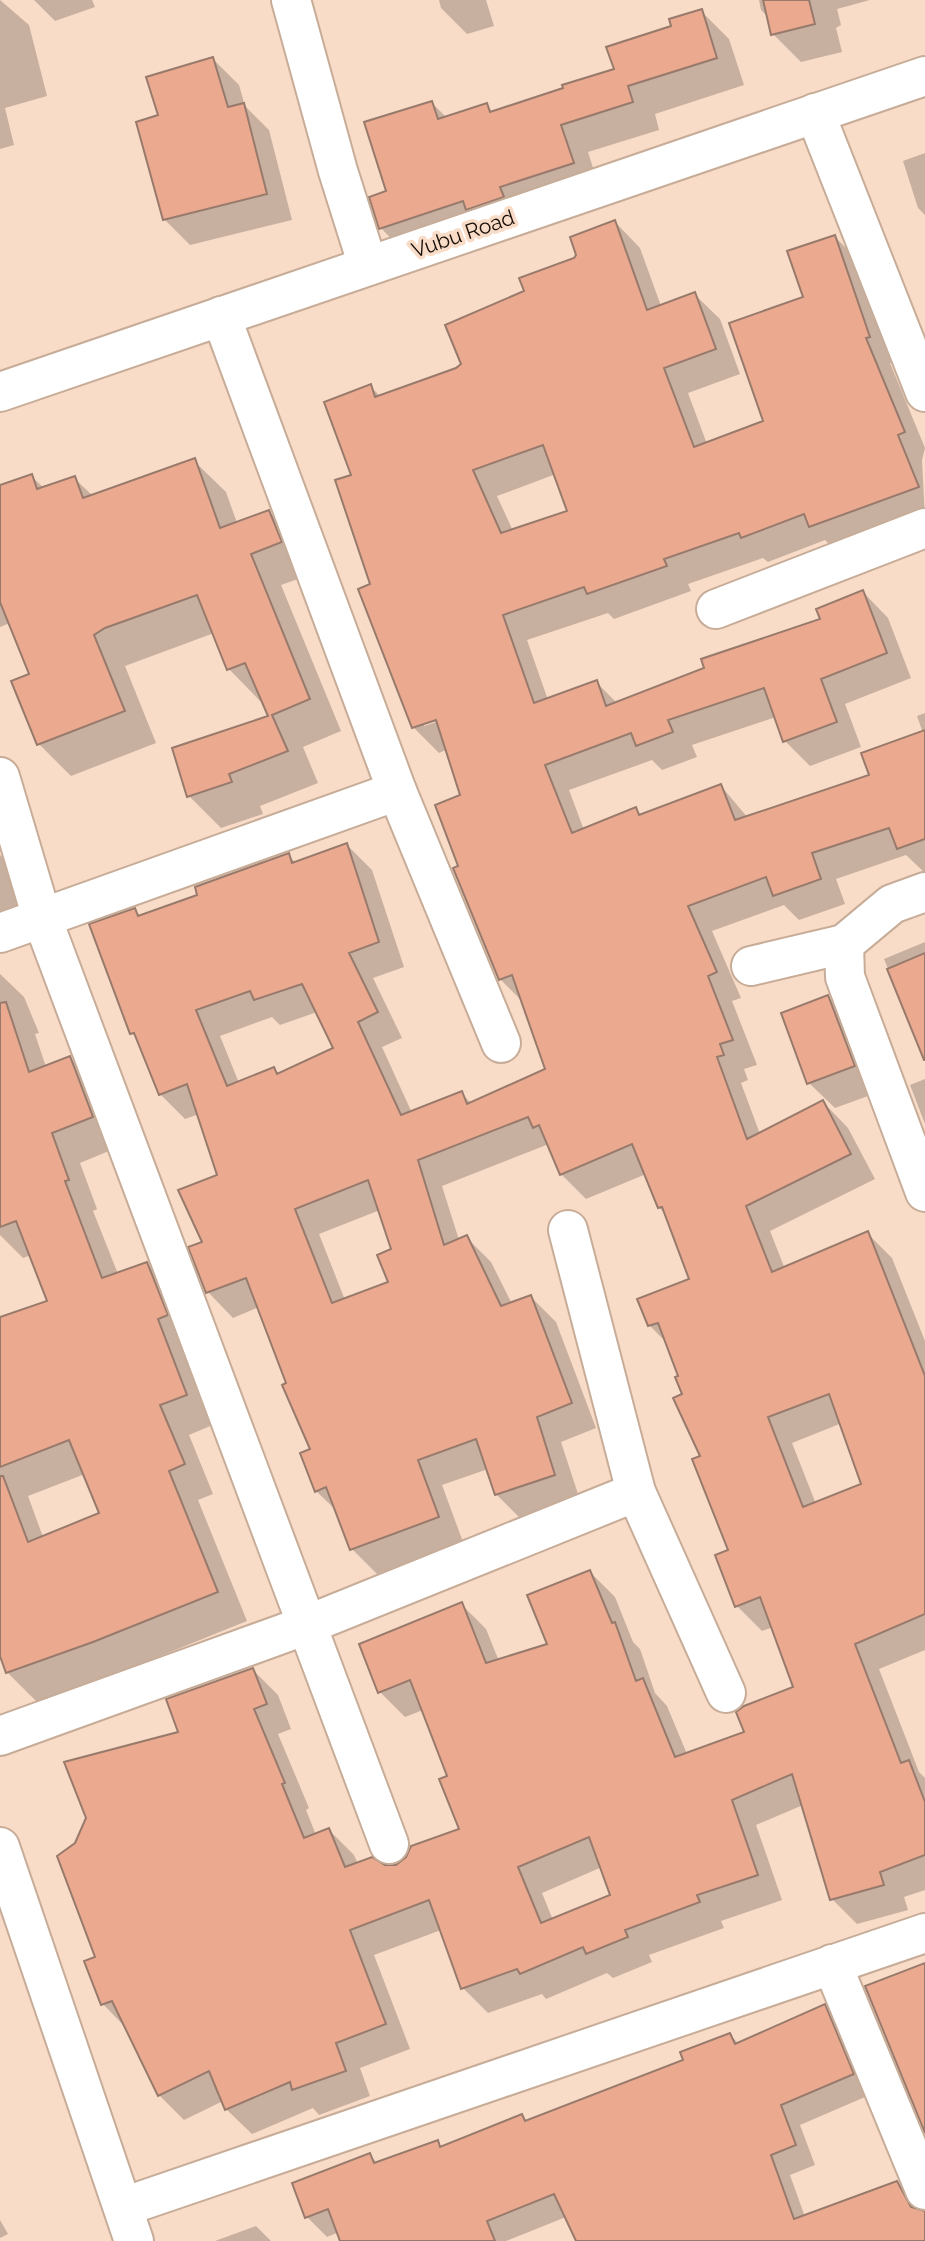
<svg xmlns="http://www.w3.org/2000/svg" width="925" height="2241" viewBox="0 0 925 2241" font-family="Raleway,sans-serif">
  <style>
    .shadow { fill: #0003; fill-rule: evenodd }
    .building { fill: #ebaa8f; stroke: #987a6d; stroke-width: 2; fill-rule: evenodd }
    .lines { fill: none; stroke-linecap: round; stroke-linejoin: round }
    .street-casing { stroke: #c7ac98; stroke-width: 42 }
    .street { stroke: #fff; stroke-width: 38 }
    .labels { text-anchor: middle; stroke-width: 7; stroke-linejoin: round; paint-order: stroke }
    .street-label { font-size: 21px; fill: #170e07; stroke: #f9dcc7 }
  </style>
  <rect width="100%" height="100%" fill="#f9dcc7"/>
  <!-- shadow -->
  <g class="shadow">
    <path d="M0,0L29,25L47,96L5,108L14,145L0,149Z"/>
    <path d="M34,0H92L95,7L55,21Z"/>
    <path d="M439,0H486L494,26L467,34L441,8Z"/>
    <path d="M759,0H870L837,9L841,25L836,28L842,52L801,62L773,34L769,18L761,10Z"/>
    <path d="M701,11L729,39L744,85L655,114L659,130L588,152L600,190L408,256L381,228L388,192L432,103L447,118L486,105L494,113L616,70L674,27Z"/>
    <path d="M213,59L239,85L245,106L269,130L292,220L190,245L164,219Z"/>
    <path d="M925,153V215L918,208L903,161Z"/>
    <path d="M615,222L640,248L661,306L694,294L720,319L740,374L688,393L707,444L766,422L805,298L835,237L860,262L894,362L890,363L925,448L922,460L925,519L836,551L825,540L768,562L763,558L688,584L691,591L614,619L608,613L527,640L548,700L596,682L617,703L822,620L863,592L888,618L911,678L845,704L861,747L810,766L785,741L776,717L692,745L697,757L662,770L652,760L569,790L584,830L636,809L642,816L721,786L748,818L871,776L923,733L917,716L925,713V873L906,855L836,879L845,904L799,920L784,905L712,931L741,998L732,1001L757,1065L744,1069L748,1080L741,1083L760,1134L823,1102L848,1128L875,1179L770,1231L785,1269L867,1233L892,1258L925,1341V1650L879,1669L919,1772L925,1778V1890L904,1897L908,1910L857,1924L832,1899L803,1805L756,1825L782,1900L721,1921L724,1928L649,1955L652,1962L613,1978L607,1973L546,1999L542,1994L488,2013L463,1988L441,1930L374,1955L410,2049L360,2068L370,2096L319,2115L313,2108L252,2134L226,2109L223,2101L184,2120L159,2095L127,2029L103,2004L86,1962L97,1958L77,1844L181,1733L253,1670L278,1695L291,1729L278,1734L309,1808L306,1810L316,1835L329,1830L354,1855L358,1864L384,1867L397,1866L461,1830L449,1777L423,1710L405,1717L380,1692L461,1604L486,1629L499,1661L549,1645L590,1572L615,1597L633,1642L640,1649L655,1693L667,1706L687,1754L746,1733L795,1688L773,1627L762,1631L737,1606L730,1551L680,1377L668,1344L649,1325L692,1280L666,1215L659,1207L646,1174L586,1199L561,1174L549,1144L442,1186L459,1240L466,1237L491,1262L512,1304L531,1297L556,1322L596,1428L561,1442L580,1500L521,1519L496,1494L488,1469L442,1485L463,1542L377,1574L352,1549L338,1512L316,1491L312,1450L259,1307L233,1318L208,1292L191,1248L204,1243L219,1176L199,1114L185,1119L160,1094L138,1040L132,1033L134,910L142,917L200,896L288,855L296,863L347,845L372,870L404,967L373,978L402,1038L382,1047L412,1113L461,1093L472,1104L547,1070L523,1002L500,979L461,867L463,796L448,749L439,753L413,727L373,585L353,476L370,386L381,397L457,370L526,292L575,259ZM556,474L569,512L513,531L497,496ZM444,715L445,719L424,726V722ZM317,1012L335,1049L280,1075L273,1069L239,1083L220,1036L272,1017L280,1025ZM380,1210L393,1250L390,1283L345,1300L319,1234ZM842,1423L863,1485L816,1504L792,1443ZM602,1867L613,1896L553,1920L542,1893Z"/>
    <path d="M194,461L226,492L237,523L269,512L301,543L312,574L281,585L341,731L303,747L318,783L260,806L263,814L221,828L189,796L271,717L263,700L260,701L229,669L214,633L125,666L156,743L71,776L39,744L14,682L31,675L10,623L0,627V487L31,476L44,488L74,478L93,496Z"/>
    <path d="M0,855L11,865L28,913L0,923Z"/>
    <path d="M925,942V1058L884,959Z"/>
    <path d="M0,974L24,997L39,1033L35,1034L46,1067L70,1058L99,1087L121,1146L80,1163L97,1209L93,1211L118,1274L147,1264L176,1293L215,1424L189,1435L213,1494L198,1500L247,1621L123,1671L37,1702L7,1672L0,1652V1318L49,1302L31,1255L23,1258L0,1235ZM85,1474L101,1514L43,1537L28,1496Z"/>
    <path d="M828,997L854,1023L879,1092L835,1108L809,1083Z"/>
    <path d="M925,1079V1124L910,1085Z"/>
    <path d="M824,2006L844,2026L872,2094L800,2125L815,2165L790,2175L805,2217L897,2183L925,2213V2241H578L566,2217L506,2241H342L339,2232L327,2237L307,2217L370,2155L377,2163L437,2142L443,2147L522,2116L528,2122L685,2061L730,2035L739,2044Z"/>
    <path d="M0,2220L8,2234L0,2238Z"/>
    <path d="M256,2226L271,2241H215Z"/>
  </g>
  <!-- building -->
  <g class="building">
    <path d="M763,0H809L815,24L771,35Z"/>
    <path d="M702,9L717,58L628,86L633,102L561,125L574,163L500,187L504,197L466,210L463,201L379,229L369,197L386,191L364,122L432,101L438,119L487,103L490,112L563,88L562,85L614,69L606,47L671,26L669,19Z"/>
    <path d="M213,57L228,107L244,103L267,194L163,220L136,122L158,115L146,77Z"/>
    <path d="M615,220L647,310L695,292L716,349L664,368L694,447L763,421L729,323L803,297L787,251L835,235L870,337L866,338L905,432L898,435L919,487L809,527L804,514L741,538L739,533L664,559L667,566L587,594L584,587L503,615L534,703L597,680L606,706L704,668L701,659L820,619L816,609L863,590L887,653L821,679L837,722L783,742L764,688L668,720L673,732L636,746L631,733L545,765L572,833L636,807L639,815L721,784L735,820L869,775L861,753L925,730V839L897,849L889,828L812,853L821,879L773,896L766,877L688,906L717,972L708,976L733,1040L720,1044L724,1055L717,1057L747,1139L823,1100L851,1154L746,1206L772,1272L868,1231L925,1376V1614L855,1644L901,1763L909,1760L925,1802V1855L880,1872L884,1885L830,1900L792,1774L732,1800L758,1875L697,1895L700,1902L625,1930L628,1937L586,1954L583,1947L520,1974L517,1969L461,1989L429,1900L350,1930L386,2024L336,2043L346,2071L292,2090L290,2082L225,2110L209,2071L158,2096L112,2001L101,2005L84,1961L95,1957L57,1856L75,1843L86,1818L64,1762L178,1732L166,1699L253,1668L267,1704L254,1709L285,1783L282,1784L304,1838L329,1828L345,1867L372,1857L385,1865H396L406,1857L411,1846L459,1829L439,1779L447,1776L410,1680L378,1693L359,1644L462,1602L486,1663L547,1644L527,1595L590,1570L612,1623L615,1622L636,1681L643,1678L675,1757L744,1732L736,1712L744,1706L793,1687L760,1597L735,1607L715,1555L728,1550L692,1459L700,1456L673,1398L682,1394L675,1377L678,1376L658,1323L648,1326L637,1299L689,1279L662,1207L658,1208L632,1144L560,1175L539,1125L533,1128L528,1117L418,1160L444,1245L467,1235L501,1306L531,1295L572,1403L537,1417L555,1475L495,1495L476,1439L418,1460L439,1517L350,1550L326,1487L315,1492L300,1453L310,1449L282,1385L286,1383L246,1278L206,1293L188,1247L202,1242L178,1190L217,1175L187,1084L159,1095L134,1033L130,1034L89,924L135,908L138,916L197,895L195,887L289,853L292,863L347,843L379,942L349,953L378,1012L358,1022L401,1115L462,1091L467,1104L545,1069L512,975L499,980L453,868L458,866L435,805L460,795L436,720L412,728L358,589L370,584L335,480L351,475L324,402L371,384L375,397L456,368L461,364L445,325L524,291L519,278L574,258L576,255L570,237ZM543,445L567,511L501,533L473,470ZM302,984L333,1048L277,1074L274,1067L227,1086L196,1010L250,991L254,1000ZM368,1180L391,1249L377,1255L388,1282L332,1303L295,1209ZM829,1394L861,1484L803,1507L768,1417ZM589,1837L610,1895L541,1923L518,1867Z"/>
    <path d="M195,458L220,528L269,510L282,542L251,554L310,699L272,715L288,751L229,774L232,782L187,797L172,748L268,716L245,663L227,670L197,595L105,628L94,635L125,711L37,745L11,681L29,674L0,602V485L32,474L37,489L75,476L83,498Z"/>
    <path d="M925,953V1060H924L887,969Z"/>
    <path d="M828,995L855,1066L807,1084L781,1013Z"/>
    <path d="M6,1002L29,1072L70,1056L93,1117L52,1133L69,1180L65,1181L102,1278L147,1262L168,1315L158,1319L187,1395L160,1405L185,1464L169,1471L218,1592L93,1642L6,1673L0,1656V1476H3L28,1542L99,1513L69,1440L0,1467V1317L47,1301L16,1221L0,1227V1003Z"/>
    <path d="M925,1963V2133L865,1986Z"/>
    <path d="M825,2004L854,2074L781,2105L796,2145L771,2155L794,2219L897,2181L911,2207L925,2211V2241H576L554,2194L487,2221L495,2241H340L328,2209L305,2218L292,2183L370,2153L374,2163L438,2140L440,2147L522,2114L525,2121L683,2060L680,2052L730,2033L735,2044Z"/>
  </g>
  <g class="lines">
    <defs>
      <g id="street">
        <path d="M291,0L338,171L368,266"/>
        <path d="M815,113L925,392"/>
        <path d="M221,316L397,791L501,1043"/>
        <path d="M0,392L925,76"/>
        <path d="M716,609L925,528"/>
        <path d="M0,777L42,918L389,1844"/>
        <path d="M0,933L397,791"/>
        <path d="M844,944L845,977L925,1192"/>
        <path d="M751,966L844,944L892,904L925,892"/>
        <path d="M568,1230L636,1492L726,1693"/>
        <path d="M0,1736L304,1626L636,1492"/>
        <path d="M0,1847L134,2241"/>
        <path d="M832,1964L925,2190"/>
        <path d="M123,2207L925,1933"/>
      </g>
    </defs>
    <!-- street casing -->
    <use href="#street" class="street-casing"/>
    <!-- street -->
    <use href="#street" class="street"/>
  </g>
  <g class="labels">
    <!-- street labels -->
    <g class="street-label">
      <text transform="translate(463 234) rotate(-19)" y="7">Vubu Road</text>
    </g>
  </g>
</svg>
